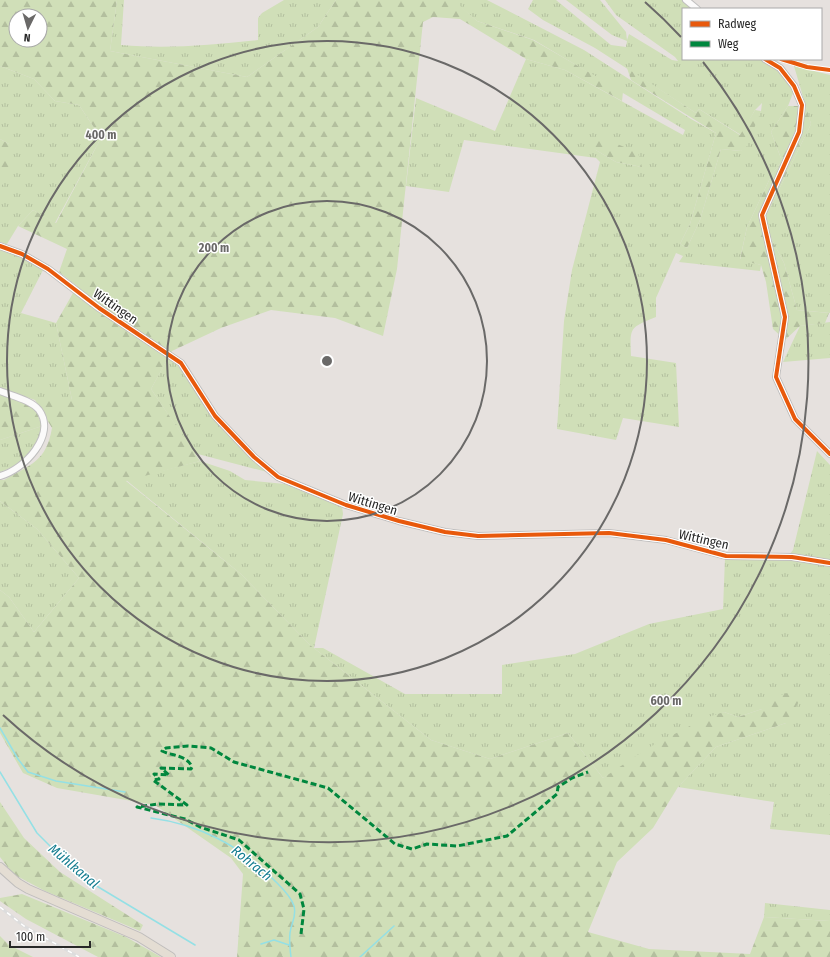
<svg xmlns="http://www.w3.org/2000/svg" width="830" height="957" viewBox="0 0 830 957" font-family="'Fira Sans Condensed',sans-serif">
  <style>
    .grass { fill: url(#grass-tufts); fill-rule: evenodd }
    .forest { fill: url(#forest-firs); fill-rule: evenodd }
    .park { fill: #d0dfb8 }
    .lines { fill: none; stroke-linecap: round; stroke-linejoin: round }
    .stream { stroke: #94e0e5; stroke-width: 1.5 }
    .minor-casing { stroke: #c0bfbf; stroke-width: 8 }
    .major-casing { stroke: #bfbdbc; stroke-width: 10 }
    .minor { stroke: #fbfafa; stroke-width: 6 }
    .major { stroke: #e4ddd3; stroke-width: 8 }
    .rail-casing { stroke: #ddd; stroke-width: 3 }
    .rail { stroke: #fff; stroke-width: 1.5; stroke-dasharray: 4.5; stroke-linecap: butt }
    .quiet { stroke: #00873e; stroke-width: 3; stroke-dasharray: 6 3; stroke-linecap: butt }
    .cycleway-casing { stroke: #fff; stroke-width: 6 }
    .cycleway { stroke: #e8590c; stroke-width: 4 }
    .ring { fill: none; stroke: #6a6968; stroke-width: 2 }
    .labels { text-anchor: middle; stroke-width: 3; stroke-linejoin: round; paint-order: stroke }
    .street-label { font-size: 13px; fill: #282828; stroke: #fff }
    .water-label { font-size: 14px; font-style: italic; fill: #147d90; stroke: #fff }
    .centre { fill: #6a6968; stroke: #fff; stroke-width: 2 }
    .ring-label { font-size: 12px; text-anchor: middle; font-weight: bold; fill: #6a6968; stroke: #fff; stroke-width: 3; stroke-linejoin: round; paint-order: stroke }
  </style>
  <defs>
    <pattern id="grass-tufts" width="24" height="20" patternUnits="userSpaceOnUse"><rect width="24" height="20" fill="#d0dfb8"/><path d="M3 7l-1-3M5 7V3M7 7l1-3M15 17l-1-3M17 17v-4M19 17l1-3" fill="none" stroke="#b3bf9e"/></pattern>
    <pattern id="forest-firs" width="22" height="20" patternUnits="userSpaceOnUse"><rect width="22" height="20" fill="#d0dfb8"/><path d="M5 1l3.5 6h-7zM16 11l3.5 6h-7z" fill="#b3bf9e"/></pattern>
  </defs>
  <rect width="100%" height="100%" fill="#e6e1de"/>
  <!-- grass -->
  <g class="grass">
    <path d="M117,0H124L121,45C169,49 210,45 258,40V18L262,13L284,0H336L318,27L247,77L110,51Z"/>
    <path d="M459,0H487L584,50L691,119L716,133L690,224L680,244L687,248L700,220L721,149L741,151L761,111L762,103L755,110L741,135L699,109L696,113L595,48L543,20L528,9L533,0H556L611,45L626,47L627,41L612,35L566,0H600L626,32L627,40L629,34L672,60L678,61L675,57L616,15L605,0H682L694,9H683V59H765L778,67L795,88L788,106L771,132L782,161L772,174L747,227L740,259L761,265L760,271L679,262L683,256L676,253L656,298V317C629,328 630,327 631,356L676,363L679,427L623,418L616,440L557,429L564,321L572,270L600,162L596,158L464,140L449,192L406,186L416,98L495,131L526,59L565,70L683,135L685,130L534,40L477,21L458,5ZM594,149L642,167L616,162Z"/>
    <path d="M0,66L34,79L55,101L79,105L101,138L55,223L33,210L18,226L7,244L0,242V186L2,185L9,144L0,139Z"/>
    <path d="M794,66L830,75V313L797,310L784,263L767,230L765,218L811,124Z"/>
    <path d="M0,248L41,266L43,270L21,313L56,323L72,400H35L0,388Z"/>
    <path d="M830,322V358L783,362L800,326Z"/>
    <path d="M169,356L181,369L209,412L267,472L194,453L151,389Z"/>
    <path d="M42,426C38,448 22,465 0,472V440Z"/>
    <path d="M817,451L830,465V562L789,555L793,550Z"/>
    <path d="M200,461L230,471L245,480L285,484L342,506L343,514L314,648H323L405,694H502V665L575,654L649,624L723,609L725,558L800,561L830,567V835L770,829L774,802L678,787L716,747L786,723L762,709L738,717L724,712L603,778L568,733L490,759L431,740L310,645L241,574L126,480Z"/>
    <path d="M0,501L37,529L79,578L34,632L9,597L0,590Z"/>
    <path d="M765,903L830,910V921L764,917Z"/>
  </g>
  <!-- forest -->
  <g class="forest">
    <path d="M0,0H117L110,51L247,77L318,27L336,0H459V5L477,21L533,40L623,92L622,101L565,70L526,59L460,19L433,17L423,22L397,269L383,336L335,318L271,310L221,328L172,351L151,389L200,461L126,481L241,574L310,645L431,740L490,759L568,733L603,778L648,748L705,718L724,712L738,717L762,709L767,699L794,691L801,698L786,723L716,747L678,787L653,828L617,862L588,932L649,949L750,954L764,917L830,921V957H237L243,874L231,858L155,805L57,788L23,773L0,733V590L9,597L34,632L79,578L37,529L0,501V480H4C31,464 46,462 52,428L35,400H72L56,323L77,286L59,272L67,249L18,226L33,210L56,223L101,138L79,105L55,101L34,79L0,66ZM16,16H40V40H16Z"/>
    <path d="M627,68L696,113L699,109L740,135L755,110L761,111L747,146L741,151L721,149L700,220L687,248L680,244L690,224L716,133L631,80Z"/>
    <path d="M788,106H806L811,124L765,218L767,230L784,263L797,310L829,313L825,323L800,326L785,340L773,329L766,282L761,265L740,260L747,227L772,174L782,161L771,132Z"/>
    <path d="M599,136L638,153L642,167L616,162L594,149Z"/>
    <path d="M0,139L9,144L11,160L2,186H0Z"/>
    <path d="M0,394L22,402L36,410L42,426L0,440Z"/>
    <path d="M0,802L24,838L60,872L143,925L140,931L45,891L13,874L0,857Z"/>
    <path d="M22,894L126,937L161,957H98L26,919L0,901V898Z"/>
    <path d="M0,936L9,945L33,957H0Z"/>
  </g>
  <!-- park -->
  <path class="park" d="M306,937L313,957H283L282,955Z"/>
  <g class="lines">
    <!-- stream -->
    <g class="stream">
      <path d="M0,728L18,759L28,772L56,781L125,792"/>
      <path d="M0,772L37,833L66,862L90,882L195,945"/>
      <path d="M151,818C198,824 241,846 274,880C281,887 291,896 294,906C297,917 291,923 290,933C289,941 290,949 291,957"/>
      <path d="M261,944L274,940L289,945"/>
      <path d="M360,957L394,926"/>
    </g>
    <defs>
      <g id="minor">
        <path d="M686,0L697,9"/>
        <path d="M765,59L780,68L794,86L802,105L799,132L762,215L785,317L776,377L795,419L830,454"/>
        <path d="M0,246L22,254L48,269L99,308L181,363L215,416L254,457L278,477L346,505L399,521L445,532L478,536L609,533L666,540L726,556L792,557L830,563"/>
        <path d="M0,391C12,396 31,400 39,410C57,435 24,470 0,476"/>
      </g>
      <path id="major" d="M0,867L18,883L28,889L139,937L171,957"/>
    </defs>
    <!-- minor casing -->
    <use href="#minor" class="minor-casing"/>
    <!-- major casing -->
    <use href="#major" class="major-casing"/>
    <!-- minor -->
    <use href="#minor" class="minor"/>
    <!-- major -->
    <use href="#major" class="major"/>
    <defs>
      <path id="rail" d="M0,907L24,926L79,957"/>
    </defs>
    <!-- rail casing -->
    <use href="#rail" class="rail-casing"/>
    <!-- rail -->
    <use href="#rail" class="rail"/>
    <!-- quiet -->
    <path class="quiet" d="M301,934L304,909L300,894L239,840L200,827L185,819L137,807L158,804L187,805L153,780L159,779L154,774L169,775L161,768L191,769L192,767C187,755 172,756 162,751L166,748L188,746L211,748L234,762L328,788L395,844L412,849L427,844L457,846L507,836L557,794L558,787L572,778L588,772"/>
    <defs>
      <g id="cycleway">
        <path d="M765,59L780,68L794,86L802,105L799,132L762,215L785,317L776,377L795,419L830,454"/>
        <path d="M781,59L807,67L830,70"/>
        <path d="M0,246L22,254L48,269L99,308L181,363L215,416L254,457L278,477L346,505L399,521L445,532L478,536L609,533L666,540L726,556L792,557L830,563"/>
      </g>
    </defs>
    <!-- cycleway casing -->
    <use href="#cycleway" class="cycleway-casing"/>
    <!-- cycleway -->
    <use href="#cycleway" class="cycleway"/>
  </g>
  <!-- distance rings -->
  <g class="ring">
    <circle cx="327" cy="361" r="160"/>
    <circle cx="327" cy="361" r="320"/>
    <path d="M645 2A480 480 0 0 1 681 37M703 62A480 480 0 0 1 3 715"/>
  </g>
  <g class="labels">
    <!-- street labels -->
    <g class="street-label">
      <text transform="translate(116 306) rotate(35)" y="5">Wittingen</text>
      <text transform="translate(373 503) rotate(17)" y="5">Wittingen</text>
      <text transform="translate(704 539) rotate(13)" y="5">Wittingen</text>
    </g>
    <!-- water labels -->
    <g class="water-label">
      <text transform="translate(252 863) rotate(39)" y="5">Rohrach</text>
      <text transform="translate(74 866) rotate(40)" y="5">Mühlkanal</text>
    </g>
  </g>
  <circle cx="327" cy="361" r="6" class="centre"/>
  <g class="ring-label">
    <text x="101" y="139">400 m</text>
    <text x="214" y="252">200 m</text>
    <text x="666" y="705">600 m</text>
  </g>
  <!-- legend -->
  <rect x="682" y="8" width="140" height="52" fill="#ffffff" stroke="#a9a9a9"/>
  <rect x="690" y="21" width="20" height="6" fill="#e8590c" stroke="#a9a9a9"/>
  <text x="718" y="28" font-size="12" fill="#282828">Radweg</text>
  <rect x="690" y="41" width="20" height="6" fill="#00873e" stroke="#a9a9a9"/>
  <text x="718" y="48" font-size="12" fill="#282828">Weg</text>
  <!-- north arrow -->
  <g transform="translate(28 28) rotate(185)"><circle r="19" fill="#ffffff" stroke="#a9a9a9"/>
  <path d="M0-3L7 15L0 10L-7 15Z" fill="#6a6968"/>
  <text y="-6" font-size="11" font-weight="bold" text-anchor="middle" fill="#282828">N</text>
  </g>
  <!-- scale -->
  <path d="M10 941v6h80v-6" fill="none" stroke="#282828" stroke-width="2"/>
  <text x="16" y="941" font-size="12" fill="#282828" stroke="#ffffff" stroke-width="3" paint-order="stroke">100 m</text>
</svg>
